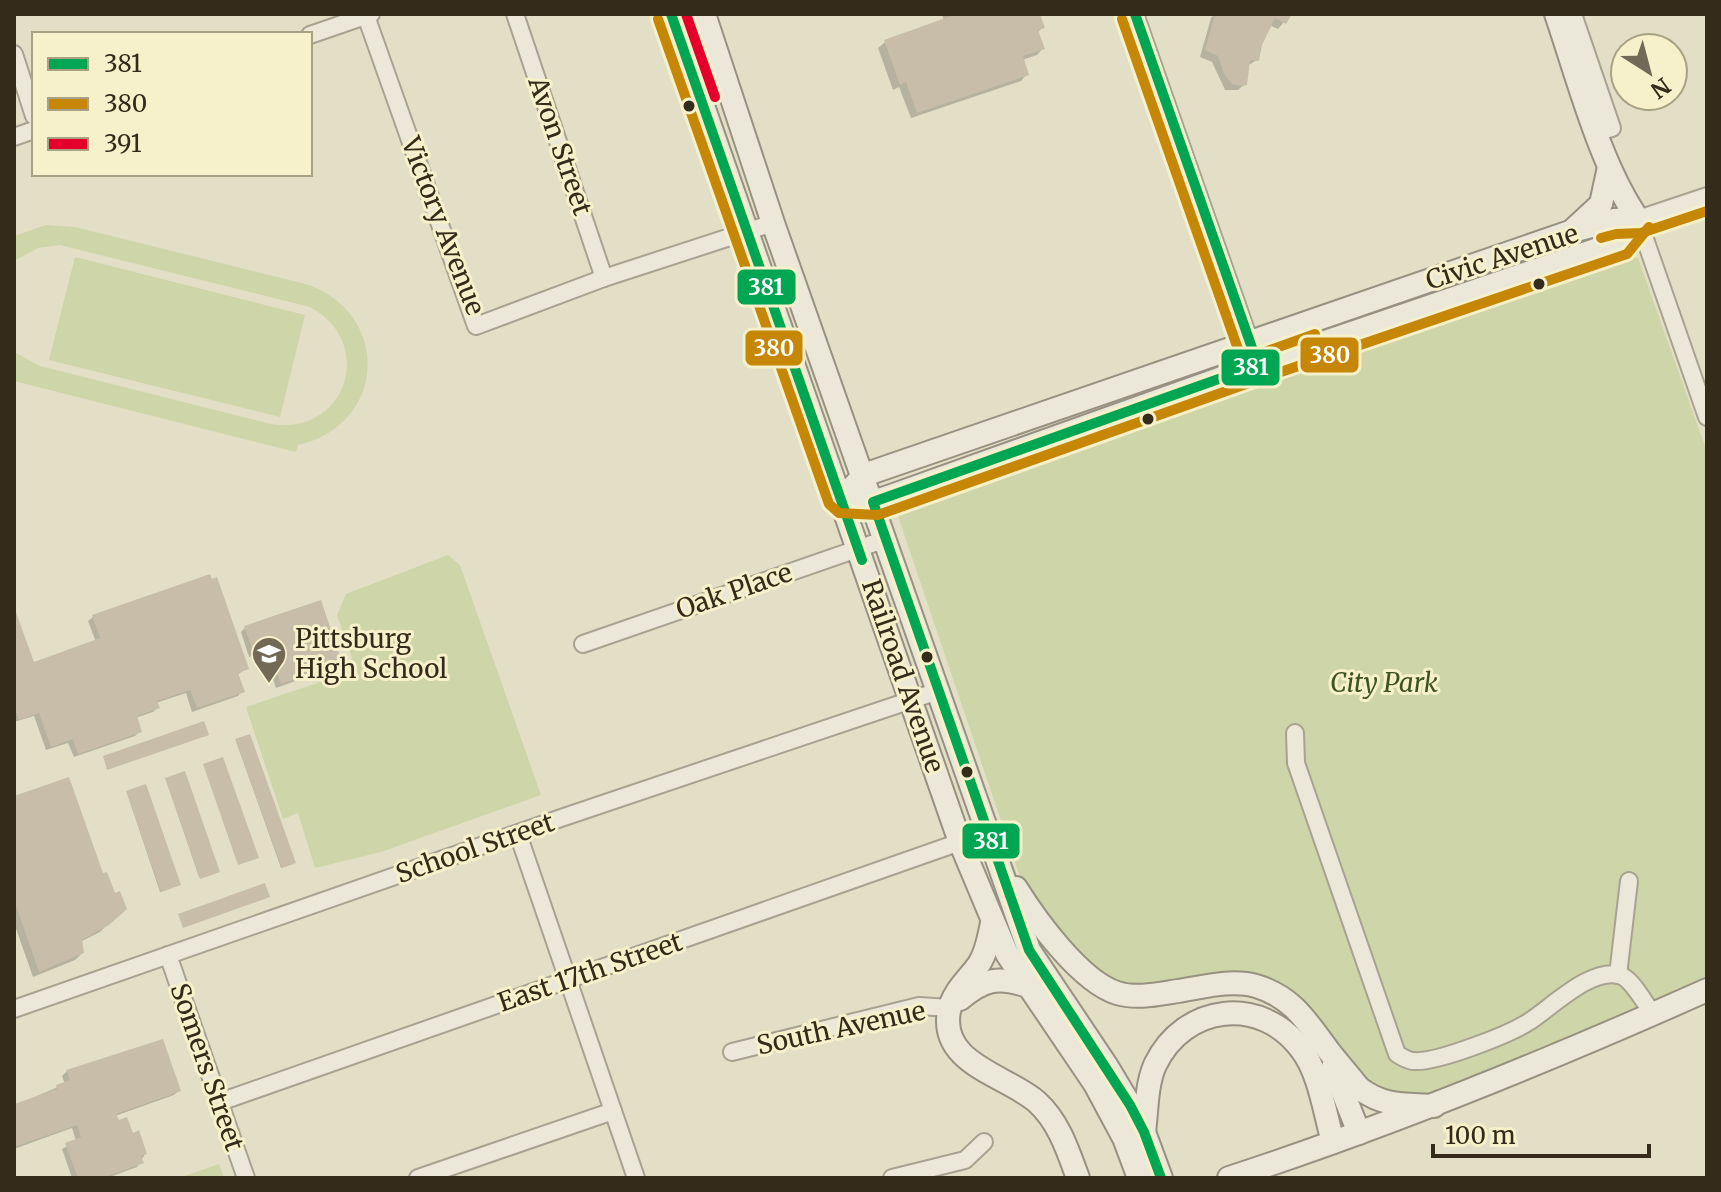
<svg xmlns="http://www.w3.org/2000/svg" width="1721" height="1192" viewBox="0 0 1721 1192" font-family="Merriweather,serif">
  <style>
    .green { fill: #ced5a8 }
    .shadow { fill: #0003 }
    .building { fill: #c7bda8 }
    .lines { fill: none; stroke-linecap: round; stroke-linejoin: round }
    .street-casing { stroke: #a8a291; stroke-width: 20 }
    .secondary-casing { stroke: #979181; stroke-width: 26 }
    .street { stroke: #ebe8d9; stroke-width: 16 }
    .secondary { stroke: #ebe8d9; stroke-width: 22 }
    .bus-1-casing { stroke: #f6f0cb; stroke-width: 16 }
    .bus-2-casing { stroke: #f6f0cb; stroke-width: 16 }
    .bus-3-casing { stroke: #f6f0cb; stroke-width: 16 }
    .bus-1 { stroke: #00a651; stroke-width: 10 }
    .bus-2 { stroke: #c68706; stroke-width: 10 }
    .bus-3 { stroke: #e4002b; stroke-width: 10 }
    .bus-dot { fill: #352b1a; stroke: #f6f0cb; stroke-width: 3 }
    .labels { text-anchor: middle; stroke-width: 6; stroke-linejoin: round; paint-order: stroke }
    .street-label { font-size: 26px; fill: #352b1a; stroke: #f6f0cb }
    .poi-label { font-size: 26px; fill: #352b1a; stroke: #f6f0cb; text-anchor: start }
    .park-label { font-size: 26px; font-style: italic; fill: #3f5320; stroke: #f6f0cb }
    .line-badge { stroke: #f6f0cb; stroke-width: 3 }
    .badge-label { font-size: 22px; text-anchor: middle; font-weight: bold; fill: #fff }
  </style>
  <rect width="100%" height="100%" fill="#e3dfc7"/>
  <!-- green -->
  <g class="green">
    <path d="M46,225L75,227L306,284C392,313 387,425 298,445L296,452L14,381V352L40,366L271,424C346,436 377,343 310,307L60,245L38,248L14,261V236Z"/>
    <path d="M75,257L305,315L280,417L49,360Z"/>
    <path d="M1625,257L1638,258L1707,452V976L1527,1056L1430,1094L1400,1097L1370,1084L1289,996L1126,984L1113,979L1100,972L1073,945L1054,925L1022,883L898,516L905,507Z"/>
    <path d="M448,555L460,565L541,795L381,852L315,868L298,813L283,819L246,707L356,670L337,615L346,594Z"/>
    <path d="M219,1164L224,1178H179Z"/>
  </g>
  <!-- shadow -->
  <g class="shadow">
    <path d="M942,14H1038L1042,28L1037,33L1043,48L1037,55L1022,60L1027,74L1021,81L911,118L899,87L893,90L878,48L885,42L944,21Z"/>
    <path d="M1215,14H1291L1278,29L1269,25L1260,45L1257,60L1247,66L1245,84L1238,90H1225L1212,62L1200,57L1211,18Z"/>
    <path d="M14,611L32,664L96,642L88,621L93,617L246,669L237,675L242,691L238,696L192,712L186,693L156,703L157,708L153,712L135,718L140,731L135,736L74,757L68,743L46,750L34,716L14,722Z"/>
    <path d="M245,628L340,663L335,667L276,688L264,652L249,657L241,632Z"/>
    <path d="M236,741L293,864L281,868Z"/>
    <path d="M166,779L218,870L199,877Z"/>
    <path d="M127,793L178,885L160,892Z"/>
    <path d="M14,798L102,875L124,908L100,932L80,942L82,953L75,960L33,977L14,923Z"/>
    <path d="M67,1071L179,1090L174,1095L115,1116L145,1154L137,1167L107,1178H72L62,1149L76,1141L72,1128L14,1149V1106L65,1084L62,1076Z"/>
  </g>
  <!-- building -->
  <g class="building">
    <path d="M950,14H1040L1045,28L1038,30L1045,49L1023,56L1029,75L917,113L906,82L900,85L884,40L951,16Z"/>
    <path d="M1215,14H1292L1286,24L1275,18L1262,45L1259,61L1250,60L1247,85L1242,86L1232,84L1224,74L1218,56L1205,50Z"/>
    <path d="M210,574L212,579L217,577L249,669L238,673L245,692L197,708L190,690L157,701L160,708L137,716L142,732L78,754L73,739L51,747L39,713L19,720L16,712H14V607L34,662L100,638L92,615Z"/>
    <path d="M321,600L342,663L281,684L269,649L254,654L244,626Z"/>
    <path d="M204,721L209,735L107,770L103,756Z"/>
    <path d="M250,734L296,863L282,868L235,739Z"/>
    <path d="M223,757L259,858L238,865L203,764Z"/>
    <path d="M185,771L220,872L200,879L165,778Z"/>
    <path d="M69,777L103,873L107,872L115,893L120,891L127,909L109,925L82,940L84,953L39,972L14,900V796Z"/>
    <path d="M146,784L181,885L161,892L126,791Z"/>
    <path d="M265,883L270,897L183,928L178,914Z"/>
    <path d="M163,1039L181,1091L116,1114L119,1120L127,1117L133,1133L139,1130L147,1154L141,1156L144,1163L102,1178H78L65,1143L81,1137L77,1125L14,1147V1104L57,1089L56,1085L70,1080L66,1070Z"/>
  </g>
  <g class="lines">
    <defs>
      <g id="street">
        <path d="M515,14L604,278"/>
        <path d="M1135,14L1258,365"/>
        <path d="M1573,14L1612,128L1597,132"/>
        <path d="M366,16L476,326L604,278L773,223"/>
        <path d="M310,35L371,14"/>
        <path d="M14,54L34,116"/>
        <path d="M14,137L34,130"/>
        <path d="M1707,196L1638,219L1707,417"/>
        <path d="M583,644L886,539"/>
        <path d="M1295,733L1296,763L1397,1054C1402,1057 1408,1061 1414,1061C1436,1063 1511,1034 1530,1021C1552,1007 1593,965 1622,976C1634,982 1645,1004 1653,1014"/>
        <path d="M518,834L636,1178"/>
        <path d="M168,955L246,1178"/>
        <path d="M1618,975L1629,881"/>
        <path d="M14,1009L561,818L938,691"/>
        <path d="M732,1052L919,1006L950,1008"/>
        <path d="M220,1102L960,842"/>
        <path d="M418,1178L613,1111"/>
        <path d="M892,1178L965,1160L984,1142"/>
      </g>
      <g id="secondary">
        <path d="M671,14L960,842L1007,954L1095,1084L1124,1138L1139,1178"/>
        <path d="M704,14L773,223L1029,950L1106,1065L1130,1105L1144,1132L1161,1178"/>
        <path d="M1556,14C1578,78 1600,165 1638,219"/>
        <path d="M1574,229L1601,204L1609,167"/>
        <path d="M854,486L864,475L1573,231L1614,220L1638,219"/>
        <path d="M859,501L873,502L891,496L1258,365L1622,241L1638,219"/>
        <path d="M1016,888C1036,920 1080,981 1117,993C1136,999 1158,994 1178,991C1203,987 1232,979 1256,986C1293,997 1307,1022 1328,1050C1338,1063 1349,1075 1359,1088C1384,1107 1404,1104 1434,1106"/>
        <path d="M992,923C989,937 987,952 979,964C968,980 953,991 949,1011C939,1064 1006,1075 1037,1102C1059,1122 1068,1151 1078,1178"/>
        <path d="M960,999C984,979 998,976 1028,986"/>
        <path d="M1333,1067L1359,1133"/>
        <path d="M1144,1132C1147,1110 1146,1086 1155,1065C1184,1004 1261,995 1301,1049C1319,1071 1325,1114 1333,1142"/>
        <path d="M1229,1178C1392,1125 1550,1060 1707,990"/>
      </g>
    </defs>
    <!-- street casing -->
    <use href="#street" class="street-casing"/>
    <!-- secondary casing -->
    <use href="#secondary" class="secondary-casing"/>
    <!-- street -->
    <use href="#street" class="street"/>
    <!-- secondary -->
    <use href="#secondary" class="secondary"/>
    <defs>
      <g id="bus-1">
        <path d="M671,14L862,560"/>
        <path d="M1135,14L1258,365L873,502L1029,950L1130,1105L1144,1132L1161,1178"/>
      </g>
      <g id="bus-2">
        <path d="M658,19L829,504L839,513L878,515L1263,378L1627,254L1649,227"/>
        <path d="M1122,19L1238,349L1245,355L1253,356L1315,334"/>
        <path d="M1601,238L1616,234L1641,233L1707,211"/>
      </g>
      <path id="bus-3" d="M686,14L715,97"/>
    </defs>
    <!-- bus-1 casing -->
    <use href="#bus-1" class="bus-1-casing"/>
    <!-- bus-2 casing -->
    <use href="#bus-2" class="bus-2-casing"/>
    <!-- bus-3 casing -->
    <use href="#bus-3" class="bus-3-casing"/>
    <!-- bus-1 -->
    <use href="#bus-1" class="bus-1"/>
    <!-- bus-2 -->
    <use href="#bus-2" class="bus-2"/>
    <!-- bus-3 -->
    <use href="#bus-3" class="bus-3"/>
  </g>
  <!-- icons -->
  <defs>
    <symbol id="school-pin" viewBox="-11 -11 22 30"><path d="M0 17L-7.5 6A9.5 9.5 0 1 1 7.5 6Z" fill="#726a57" stroke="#f6f0cb"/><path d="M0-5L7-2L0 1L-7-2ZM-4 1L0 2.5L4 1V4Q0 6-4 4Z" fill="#fff"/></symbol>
  </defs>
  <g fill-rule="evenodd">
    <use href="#school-pin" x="249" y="634" width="40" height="54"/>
  </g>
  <!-- markers -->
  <g class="bus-dot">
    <circle cx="689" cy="106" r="7"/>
    <circle cx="1539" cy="284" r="7"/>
    <circle cx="1148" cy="419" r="7"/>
    <circle cx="927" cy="657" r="7"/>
    <circle cx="967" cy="772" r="7"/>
  </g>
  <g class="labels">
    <!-- street labels -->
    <g class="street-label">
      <text transform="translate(560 146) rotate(71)" y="9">Avon Street</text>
      <text transform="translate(443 226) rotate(69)" y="9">Victory Avenue</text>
      <text transform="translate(1502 257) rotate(-18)" y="9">Civic Avenue</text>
      <text transform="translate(734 591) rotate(-19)" y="9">Oak Place</text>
      <text transform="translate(903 676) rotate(71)" y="9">Railroad Avenue</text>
      <text transform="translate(475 848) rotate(-19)" y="9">School Street</text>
      <text transform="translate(590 972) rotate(-19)" y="9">East 17th Street</text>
      <text transform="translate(841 1028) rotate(-12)" y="9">South Avenue</text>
      <text transform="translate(207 1067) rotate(71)" y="9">Somers Street</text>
    </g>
    <!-- poi labels -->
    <g class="poi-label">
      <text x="295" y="648">Pittsburg<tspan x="295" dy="30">High School</tspan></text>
    </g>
    <!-- park labels -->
    <g class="park-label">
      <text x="1384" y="692">City Park</text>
    </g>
  </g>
  <g class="line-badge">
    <rect x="736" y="268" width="61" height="38" rx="8" fill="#00a651"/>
    <rect x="744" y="329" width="60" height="38" rx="8" fill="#c68706"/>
    <rect x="1299" y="336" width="61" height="38" rx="8" fill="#c68706"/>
    <rect x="1220" y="348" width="61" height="39" rx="8" fill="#00a651"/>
    <rect x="961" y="822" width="60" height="38" rx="8" fill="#00a651"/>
  </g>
  <g class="badge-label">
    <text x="766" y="295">381</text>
    <text x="774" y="356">380</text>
    <text x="1330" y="363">380</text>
    <text x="1251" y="375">381</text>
    <text x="991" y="849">381</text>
  </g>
  <!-- border -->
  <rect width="1721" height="1192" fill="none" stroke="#352b1a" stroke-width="32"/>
  <!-- legend -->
  <rect x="32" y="32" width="280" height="144" fill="#f6f0cb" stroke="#a9a184" stroke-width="2"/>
  <rect x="48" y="58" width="40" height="12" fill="#00a651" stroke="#a9a184" stroke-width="2"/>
  <text x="104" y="72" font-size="24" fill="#352b1a">381</text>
  <rect x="48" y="98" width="40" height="12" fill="#c68706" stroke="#a9a184" stroke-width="2"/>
  <text x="104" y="112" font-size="24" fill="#352b1a">380</text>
  <rect x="48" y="138" width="40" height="12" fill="#e4002b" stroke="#a9a184" stroke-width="2"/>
  <text x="104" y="152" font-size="24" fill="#352b1a">391</text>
  <!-- north arrow -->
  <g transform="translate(1649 72) rotate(144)"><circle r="38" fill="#f6f0cb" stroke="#a9a184" stroke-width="2"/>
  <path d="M0-6L14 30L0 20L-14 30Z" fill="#726a57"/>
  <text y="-12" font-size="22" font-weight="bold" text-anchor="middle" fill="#352b1a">N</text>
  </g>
  <!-- scale -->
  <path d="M1433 1144v12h216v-12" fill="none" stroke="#352b1a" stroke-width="4"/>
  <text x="1445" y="1144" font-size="24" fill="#352b1a" stroke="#f6f0cb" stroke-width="6" paint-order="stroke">100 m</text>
</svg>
